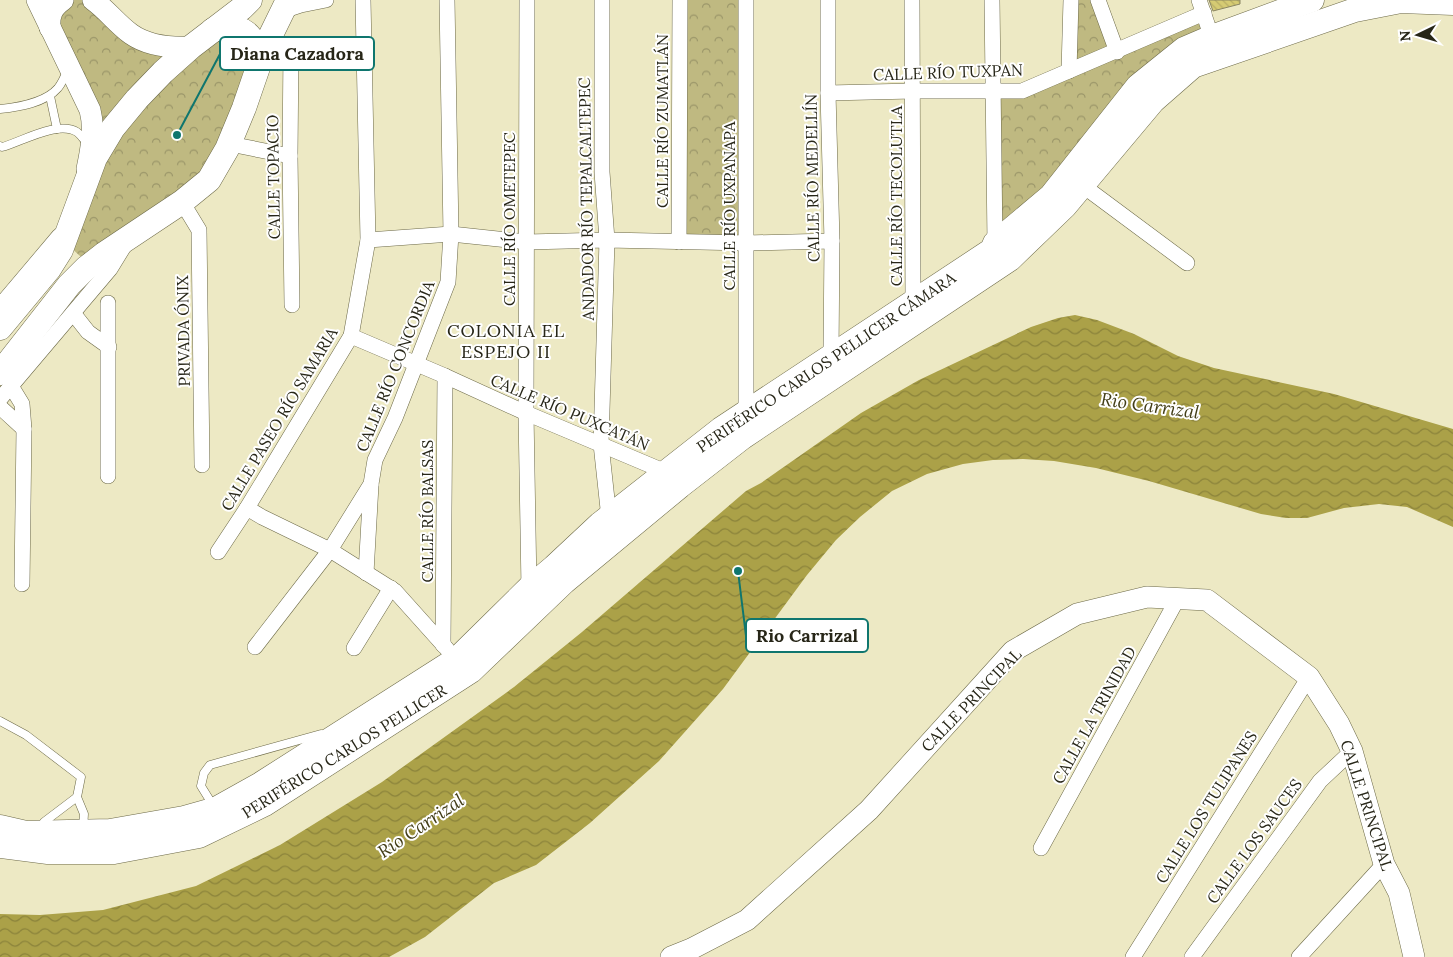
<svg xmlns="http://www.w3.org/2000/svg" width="1453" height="957" viewBox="0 0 1453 957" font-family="Lora,serif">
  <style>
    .park { fill: url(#park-crowns) }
    .water { fill: url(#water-waves) }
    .building { fill: url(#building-back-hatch); stroke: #8a8663 }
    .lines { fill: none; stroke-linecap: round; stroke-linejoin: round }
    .lane-casing { stroke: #6c6947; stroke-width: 9 }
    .street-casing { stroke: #6c6947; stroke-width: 16 }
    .secondary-casing { stroke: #6c6947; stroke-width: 22 }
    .primary-casing { stroke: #6c6947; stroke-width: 25 }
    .lane { stroke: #fff; stroke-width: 8 }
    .street { stroke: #fff; stroke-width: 15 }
    .secondary { stroke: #fff; stroke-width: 21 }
    .primary { stroke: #fff; stroke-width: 24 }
    .labels { text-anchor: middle; stroke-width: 4; stroke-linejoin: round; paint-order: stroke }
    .street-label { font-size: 16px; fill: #272618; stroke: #fff }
    .neighbourhood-label { font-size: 18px; letter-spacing: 1px; fill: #272618; stroke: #fff }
    .water-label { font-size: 18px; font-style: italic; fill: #423d17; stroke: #fff }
    .leader { fill: none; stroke: #0f766e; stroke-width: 2 }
    .callout-dot { fill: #0f766e; stroke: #fff; stroke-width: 2 }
    .callout { fill: #fff; stroke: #0f766e; stroke-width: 2 }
    .callout-label { font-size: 18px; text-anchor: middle; font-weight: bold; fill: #272618 }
  </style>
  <defs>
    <pattern id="park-crowns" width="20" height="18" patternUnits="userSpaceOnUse" patternTransform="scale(1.25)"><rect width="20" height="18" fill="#bfb981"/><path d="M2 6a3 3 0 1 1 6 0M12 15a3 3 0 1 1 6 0" fill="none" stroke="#9b9669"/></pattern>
    <pattern id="water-waves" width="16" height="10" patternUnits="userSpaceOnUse" patternTransform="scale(1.25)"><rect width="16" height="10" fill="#aba148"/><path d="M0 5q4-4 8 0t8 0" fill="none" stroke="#8b833b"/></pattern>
    <pattern id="building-back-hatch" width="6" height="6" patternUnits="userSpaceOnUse" patternTransform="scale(1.25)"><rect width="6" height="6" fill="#d6cb73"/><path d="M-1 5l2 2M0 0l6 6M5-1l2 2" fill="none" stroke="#b8ae63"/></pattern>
  </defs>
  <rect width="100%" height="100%" fill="#ede9c4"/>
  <!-- park -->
  <g class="park">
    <path d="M63,0H93L153,44L213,30L254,41L227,149L94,261L80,256L69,246L95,158L53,10Z"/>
    <path d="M680,0H746L747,243L679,242Z"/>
    <path d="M1071,0H1100L1117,51L1204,13L1212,37L995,243L993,91L1069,71Z"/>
  </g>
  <!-- water -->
  <path class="water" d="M1075,315L1097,320L1134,334L1178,356L1214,368L1334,394L1453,429V527L1407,507L1379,504L1344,508L1307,518H1286L1261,514L1149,481L1096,468L1054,461L1023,459L993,460L963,464L927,474L892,491L860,517L836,540L807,575L723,689L659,761L590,823L536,865L494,883L425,937L389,957H0V914L40,915L103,910L196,886L280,845L382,782L514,687L582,632L746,491L761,483L861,413L919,380L1031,327L1058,318Z"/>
  <!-- building -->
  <path class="building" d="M1209,0H1240V4L1213,11Z"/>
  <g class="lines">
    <defs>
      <g id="lane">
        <path d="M50,96L57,129"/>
        <path d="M0,109C19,107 45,103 58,88C62,83 65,76 67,71"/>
        <path d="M0,146L2,147C21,142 58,120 77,132C81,135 84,140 88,144"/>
        <path d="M0,721L26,735L81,777L77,797"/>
        <path d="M214,807L201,786L204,773L210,765L321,734"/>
        <path d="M40,828L44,822L77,797L84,814L83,829"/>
      </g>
      <g id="street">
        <path d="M527,0L526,413L529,588"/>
        <path d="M602,0V172L607,240L601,444L609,518"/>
        <path d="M746,0V412"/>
        <path d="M828,0V93L832,241L831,355"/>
        <path d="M912,0L913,302"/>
        <path d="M992,0L995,243"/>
        <path d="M1098,0L1117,52"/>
        <path d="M1199,0L1214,44"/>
        <path d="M283,11L301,5L326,0"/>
        <path d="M291,49L290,156L292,305"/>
        <path d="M1069,71L1071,0"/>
        <path d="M828,93L913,91H1022L1204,13"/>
        <path d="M230,144L290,156"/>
        <path d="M1082,185L1187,263"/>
        <path d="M182,202L199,230L202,465"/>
        <path d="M368,240L451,234L527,242L607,240L747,243L832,241"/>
        <path d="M679,242L680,0"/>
        <path d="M0,306L59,236"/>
        <path d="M73,313L88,332L109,347"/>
        <path d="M351,336L445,376L526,413L666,472"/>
        <path d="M11,386L22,404L24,429L22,584"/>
        <path d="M0,399L110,269L126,243"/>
        <path d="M0,407L24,429"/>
        <path d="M108,476V303"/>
        <path d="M247,508L262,517L330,550L395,591L447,649"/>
        <path d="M218,552L247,508L351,336L368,240L363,0"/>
        <path d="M366,573L371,485"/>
        <path d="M443,645L445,376"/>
        <path d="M255,647L330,550L371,484L375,460L395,418L448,282L451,234L447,0"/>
        <path d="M354,648L391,588"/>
        <path d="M1041,848L1178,598"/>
        <path d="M1133,957L1309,677"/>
        <path d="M1192,957L1320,781L1352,751"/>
        <path d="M1299,957L1384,864"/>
      </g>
      <g id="secondary">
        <path d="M37,0L90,110C95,129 91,150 87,169"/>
        <path d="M93,0C107,10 117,24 131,34C148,46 171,48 191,47"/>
        <path d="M50,28C49,15 52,8 63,0"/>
        <path d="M671,957L691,949L747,920L869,810L1013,651L1077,614L1147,597L1207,600L1309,677L1339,724L1352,751L1384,864L1399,893L1414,957"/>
      </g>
      <g id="primary">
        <path d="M213,30C242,21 257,35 259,64"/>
        <path d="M0,328L49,269L61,250L95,158L113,128L137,99L163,72L191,47L242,8L250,0"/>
        <path d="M0,373L69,285L86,268L104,254L182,202L209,180L227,149L244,108L265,47L288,0"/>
        <path d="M0,827L26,833L110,831L184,818L216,809L259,785L458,658L529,588L554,567L600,524L721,429L992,250L995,243L1051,196L1138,86L1184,49L1212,37L1312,0"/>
        <path d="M0,846L48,852H114L199,836L265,804L471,671L564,582L680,486L743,437L1010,259L1065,206L1153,101L1193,66L1355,10L1401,1L1453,3"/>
      </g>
    </defs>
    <!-- lane casing -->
    <use href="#lane" class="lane-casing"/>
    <!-- street casing -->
    <use href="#street" class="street-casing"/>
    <!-- secondary casing -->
    <use href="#secondary" class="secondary-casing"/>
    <!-- primary casing -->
    <use href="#primary" class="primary-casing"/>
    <!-- lane -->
    <use href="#lane" class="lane"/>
    <!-- street -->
    <use href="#street" class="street"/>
    <!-- secondary -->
    <use href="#secondary" class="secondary"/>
    <!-- primary -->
    <use href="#primary" class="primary"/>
  </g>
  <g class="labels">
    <!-- street labels -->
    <g class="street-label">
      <text transform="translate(948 72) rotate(-2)" y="6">CALLE RÍO TUXPAN</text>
      <text transform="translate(662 121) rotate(-90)" y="6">CALLE RÍO ZUMATLÁN</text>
      <text transform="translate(273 177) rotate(-91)" y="6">CALLE TOPACIO</text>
      <text transform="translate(812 178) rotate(-91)" y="6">CALLE RÍO MEDELLÍN</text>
      <text transform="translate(896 196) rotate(-90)" y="6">CALLE RÍO TECOLUTLA</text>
      <text transform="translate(586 199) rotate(-91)" y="6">ANDADOR RÍO TEPALCALTEPEC</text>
      <text transform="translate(729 206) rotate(-90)" y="6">CALLE RÍO UXPANAPA</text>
      <text transform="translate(509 219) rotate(-90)" y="6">CALLE RÍO OMETEPEC</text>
      <text transform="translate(183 331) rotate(-91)" y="6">PRIVADA ÓNIX</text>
      <text transform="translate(826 362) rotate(-34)" y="6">PERIFÉRICO CARLOS PELLICER CÁMARA</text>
      <text transform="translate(395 366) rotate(-68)" y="6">CALLE RÍO CONCORDIA</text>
      <text transform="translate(570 412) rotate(23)" y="6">CALLE RÍO PUXCATÁN</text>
      <text transform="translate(279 419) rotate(-59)" y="6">CALLE PASEO RÍO SAMARIA</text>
      <text transform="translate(427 511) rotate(-90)" y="6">CALLE RÍO BALSAS</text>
      <text transform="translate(971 700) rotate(-46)" y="6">CALLE PRINCIPAL</text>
      <text transform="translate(1094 715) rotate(-61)" y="6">CALLE LA TRINIDAD</text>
      <text transform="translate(344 751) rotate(-32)" y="6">PERIFÉRICO CARLOS PELLICER</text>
      <text transform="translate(1367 805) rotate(72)" y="6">CALLE PRINCIPAL</text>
      <text transform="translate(1206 807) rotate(-58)" y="6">CALLE LOS TULIPANES</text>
      <text transform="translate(1254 841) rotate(-54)" y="6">CALLE LOS SAUCES</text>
    </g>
    <!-- neighbourhood labels -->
    <g class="neighbourhood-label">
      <text x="506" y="337">COLONIA EL<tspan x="506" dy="21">ESPEJO II</tspan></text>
    </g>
    <!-- water labels -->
    <g class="water-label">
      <text transform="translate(1150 406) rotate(8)" y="6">Rio Carrizal</text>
      <text transform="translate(421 826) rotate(-34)" y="6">Rio Carrizal</text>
    </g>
  </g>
  <!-- callouts -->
  <path class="leader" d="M177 135L220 54M738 571L746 636"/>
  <g class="callout-dot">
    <circle cx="177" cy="135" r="5"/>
    <circle cx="738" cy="571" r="5"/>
  </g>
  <g class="callout">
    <rect x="220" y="37" width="154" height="33" rx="5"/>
    <rect x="746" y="619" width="122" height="33" rx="5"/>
  </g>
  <g class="callout-label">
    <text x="297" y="60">Diana Cazadora</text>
    <text x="807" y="642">Rio Carrizal</text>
  </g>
  <!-- north arrow -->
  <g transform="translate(1418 35) rotate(265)" stroke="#ffffff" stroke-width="4" paint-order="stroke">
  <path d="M0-4L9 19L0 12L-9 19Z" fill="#272618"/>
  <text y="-8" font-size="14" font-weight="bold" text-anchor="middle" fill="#272618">N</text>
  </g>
</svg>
